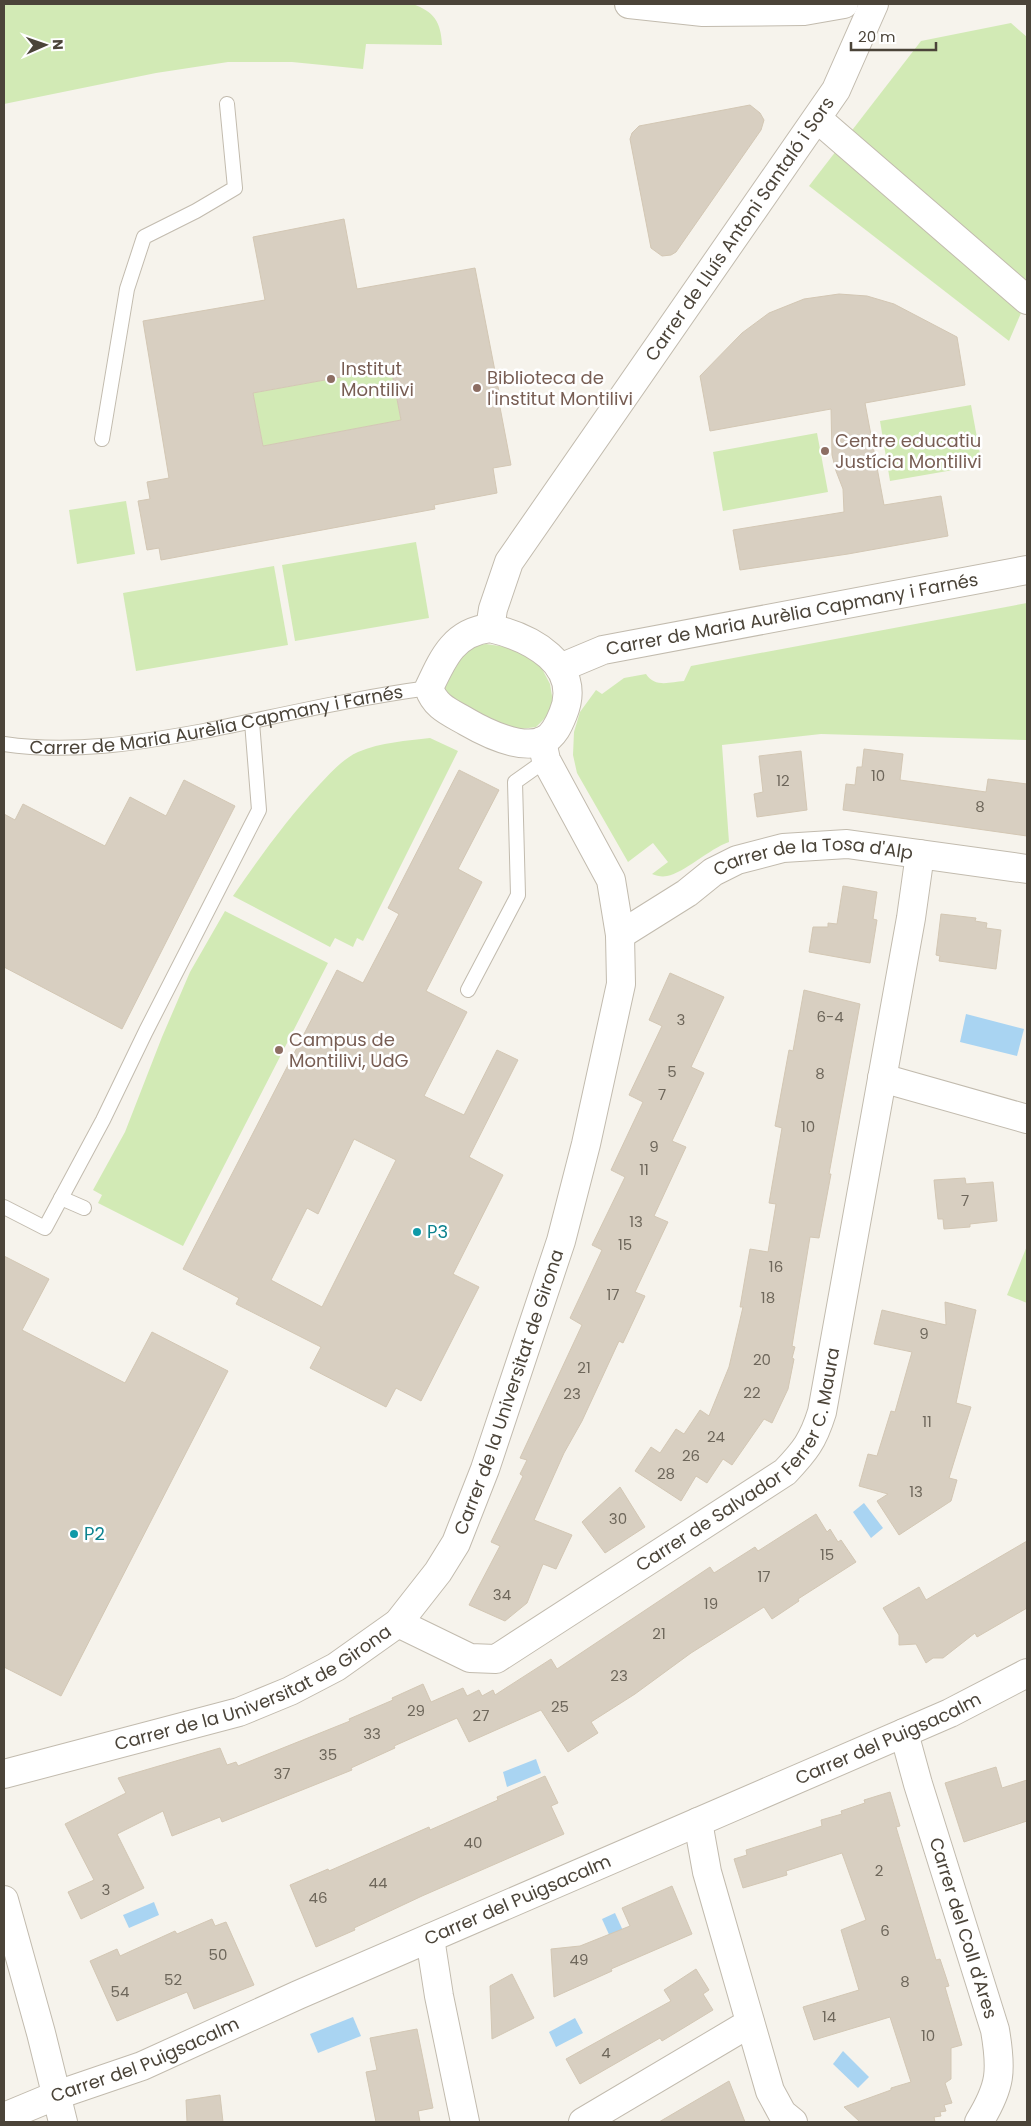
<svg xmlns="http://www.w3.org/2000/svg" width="1031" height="2126" viewBox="0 0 1031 2126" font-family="Poppins,sans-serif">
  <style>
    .green { fill: #d2eab5 }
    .water { fill: #a9d4f2 }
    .building { fill: #d8cfc1; stroke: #d3c7b4; fill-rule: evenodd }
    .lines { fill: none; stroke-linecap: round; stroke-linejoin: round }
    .lane-casing { stroke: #c2bbae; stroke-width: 16 }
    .street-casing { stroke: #c2bbae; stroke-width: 30 }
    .lane { stroke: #fff; stroke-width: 14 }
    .street { stroke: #fff; stroke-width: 28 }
    .education-dot { fill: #8d6e63; stroke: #fff; stroke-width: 2 }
    .culture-dot { fill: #0f9aa8; stroke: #fff; stroke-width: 2 }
    .labels { text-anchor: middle; stroke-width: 5; stroke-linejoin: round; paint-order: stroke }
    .number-label { font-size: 15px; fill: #6e675b }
    .street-label { font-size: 18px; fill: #4b4439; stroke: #fff }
    .education-label { font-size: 18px; fill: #785e54; stroke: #fff; text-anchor: start }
    .culture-label { font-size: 18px; fill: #0d838f; stroke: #fff; text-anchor: start }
  </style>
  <rect width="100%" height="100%" fill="#f6f3ec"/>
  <!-- green -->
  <g class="green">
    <path d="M4,4H412C434,11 441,22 442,45L366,44L363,69L292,62H228L156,73L4,104Z"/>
    <path d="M1011,23L1027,37V299L1009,341L809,186L921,41Z"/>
    <path d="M391,368L401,420L263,446L253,393Z"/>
    <path d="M971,405L982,465L890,481L880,421Z"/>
    <path d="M817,433L828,492L723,511L713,452Z"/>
    <path d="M126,501L135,554L77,564L69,510Z"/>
    <path d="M416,542L429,618L295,641L282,565Z"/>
    <path d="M274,566L288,645L136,671L123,593Z"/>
    <path d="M1027,603V740L821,734L722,745L729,842C709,849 684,873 667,876C662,877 657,876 652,874L668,862L653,843L628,862L577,773L573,755L574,732L580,712L596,690L602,694L624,678L646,674C655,688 670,682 684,681L691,666Z"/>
    <path d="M486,644L514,648L540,665L550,684L553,702L548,715L536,727L513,730L441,695C453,669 455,647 486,644Z"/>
    <path d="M430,738L458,751L363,941L357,938L353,947L335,938L330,947L233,896C260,857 287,819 320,784C331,772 344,758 358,752C381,742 407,741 430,738Z"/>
    <path d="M225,911L328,963L183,1246L98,1203L102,1195L93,1190L125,1132L162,1037L190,972Z"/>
    <path d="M1027,1246V1303L1007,1295Z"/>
  </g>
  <!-- water -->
  <g class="water">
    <path d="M966,1014L1024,1029L1017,1056L960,1042Z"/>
    <path d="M864,1503L883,1528L871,1538L853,1512Z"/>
    <path d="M536,1759L541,1773L507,1787L503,1772Z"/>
    <path d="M154,1902L159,1915L129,1928L123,1915Z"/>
    <path d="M615,1913L629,1944L616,1950L602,1919Z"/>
    <path d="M353,2017L361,2036L318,2053L310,2034Z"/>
    <path d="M575,2018L583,2033L556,2047L549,2032Z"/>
    <path d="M843,2051L869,2077L858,2088L833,2064Z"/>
  </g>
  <!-- building -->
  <g class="building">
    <path d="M750,105L760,113L764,120L761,130L676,252L671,255L662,256L651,248L630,139L632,133L639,126Z"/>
    <path d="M344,219L357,289L475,268L501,402H499L511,465L493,468L497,493L434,505L435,509L161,560L159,548L147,550L138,501L150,499L147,482L169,478L143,321L265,300L253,237ZM391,368L401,420L263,446L253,393Z"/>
    <path d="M839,294L867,296L894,304L957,337L965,385L865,403L884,505L941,496L948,536L848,554L740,570L733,530L844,512L843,489L836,471L832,455L831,409L710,431L700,376L742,333L769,313L804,299Z"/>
    <path d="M864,749L903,754L900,780L986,792L988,779L1027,784V836L843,810L846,784L855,785L857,767H862Z"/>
    <path d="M801,751L807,810L757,817L754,794L763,792L759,756Z"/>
    <path d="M459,770L499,790L458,869L482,882L426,991L467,1012L424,1096L464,1115L497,1050L518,1060L469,1157L503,1175L453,1274L479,1287L421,1401L396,1388L386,1407L310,1368L321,1347L236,1304L239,1298L183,1269L337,970L363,983L399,914L388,908ZM354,1139L396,1160L322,1307L271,1280L307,1208L318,1214Z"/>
    <path d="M184,780L235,806L122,1029L4,967V814L15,820L23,804L105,846L130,797L166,816Z"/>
    <path d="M843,886L877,892L873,919L877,920L870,963L809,952L813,927H828V923L837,924Z"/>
    <path d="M941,914L976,918L975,921L987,923L986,928L1001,930L996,969L939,961L940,956L936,955Z"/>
    <path d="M670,973L724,997L691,1067L704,1073L672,1141L686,1147L654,1216L668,1222L635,1292L645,1296L623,1343L619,1341L582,1421L564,1453L534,1520L572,1535L556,1569L543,1564L527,1603L505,1621L469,1605L500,1546L491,1542L523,1476L520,1474L527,1460L520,1458L582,1325L570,1318L602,1250L592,1245L625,1177L611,1170L643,1102L629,1095L662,1026L649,1020Z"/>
    <path d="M804,990L860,1004L829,1174H831L819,1238L810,1237L792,1346L795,1347L792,1358L794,1359L788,1389L772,1423L764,1419L732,1465L723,1459L707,1483L696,1476L681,1501L635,1471L651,1447L660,1453L676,1429L684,1434L700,1410L709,1416L729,1367L743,1307H740L750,1249L768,1252L776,1204L769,1203L782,1128L775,1126L789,1050L793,1051Z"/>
    <path d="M965,1178L966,1184L993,1182L997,1221L970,1224V1227L944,1229L943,1219H938L934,1180Z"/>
    <path d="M4,1256L49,1279L22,1330L125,1383L152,1332L228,1371L61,1696L4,1667Z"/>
    <path d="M945,1302L976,1310L956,1403L971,1407L949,1478L957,1480L951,1501L899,1535L877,1501L888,1494L859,1486L868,1454L877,1456L891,1411L895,1412L912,1352L874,1344L882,1310L946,1325Z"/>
    <path d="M620,1487L645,1527L605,1553L582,1522Z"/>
    <path d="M816,1514L827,1532L830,1529L838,1542L841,1540L856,1562L798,1599L799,1601L772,1619L764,1607L691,1653L635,1694L591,1722L598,1733L568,1752L541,1710L469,1742L457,1718L394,1746L395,1748L351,1768L352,1770L222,1822L220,1817L172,1836L163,1811L117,1834L144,1888L81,1919L68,1892L94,1880L65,1824L126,1793L118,1778L220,1748L227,1765L236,1762L238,1766L350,1721L349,1719L393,1700L392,1698L423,1684L431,1702L463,1688L467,1696L479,1690L482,1696L493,1690L495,1695L551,1659L557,1669L710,1567L714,1573L755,1547L758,1551Z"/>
    <path d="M1027,1541V1608L977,1637L975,1633L943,1658H933L926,1663L916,1644L899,1645V1635L883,1608L919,1587L926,1600Z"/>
    <path d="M996,1767L1002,1788L1027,1780V1821L964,1842L945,1783Z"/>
    <path d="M545,1776L558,1803L551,1806L564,1834L422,1896L354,1928L355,1930L316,1947L290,1885L328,1869L329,1871L429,1827L430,1830L498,1800L497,1797Z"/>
    <path d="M890,1792L900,1826L896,1827L936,1960L940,1959L949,1986L945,1987L962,2045L951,2048V2079L945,2083L952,2103L944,2105L946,2111L940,2112L941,2116L934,2117L935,2122H860L844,2107L891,2090V2088L911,2082L890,2017L814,2040L803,2007L859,1990L841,1930L866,1920L842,1853L786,1871L787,1875L743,1888L734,1859L747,1855L746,1850L822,1826L821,1820L842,1814L841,1811L865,1803L864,1800Z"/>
    <path d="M672,1886L692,1934L611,1969L612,1971L554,1997L551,1949L580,1946L630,1926L622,1908Z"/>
    <path d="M212,1919L215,1926L226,1922L254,1985L194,2009L187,1992L117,2021L90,1961L117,1949L120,1956L175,1931L177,1934Z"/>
    <path d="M696,1969L709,1990L703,1994L713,2010L662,2041L660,2038L580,2084L566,2059L671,2001L664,1990Z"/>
    <path d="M512,1974L534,2018L492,2039L490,1986Z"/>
    <path d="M417,2029L433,2108L418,2111L420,2122H376L366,2072L377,2070L370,2038Z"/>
    <path d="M729,2081L745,2122H659Z"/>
    <path d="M220,2095L223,2122H187L186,2100Z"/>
  </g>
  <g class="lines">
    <defs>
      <g id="lane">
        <path d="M102,439L127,289L144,237L196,211L235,188L227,104"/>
        <path id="s1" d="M4,744C71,754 138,743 204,731C279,716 353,698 429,688"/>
        <path d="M468,990L518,895L515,782L546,760"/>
        <path d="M61,1198L84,1208"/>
        <path d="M4,1207L45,1228L103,1120L146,1031L259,810L252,722"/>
      </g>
      <g id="street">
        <path d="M629,4L703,12L804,11L844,4"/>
        <path d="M820,121L1027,300"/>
        <path id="s2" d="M490,628L493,609L509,562L836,90L874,4"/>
        <path d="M490,628C529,637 584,664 563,714C559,724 554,736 543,741C521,750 486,733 467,722C450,712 435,707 429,688C443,658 454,632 490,628Z"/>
        <path id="s3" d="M560,668L603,650L1027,570"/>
        <path id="s4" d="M620,935L687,893L713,872L737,860L783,848L847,844L1027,869"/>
        <path d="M882,1078L1027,1119"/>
        <path id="s5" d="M398,1623L470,1658L496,1659L785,1472C805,1451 813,1441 822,1412L911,918L920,854"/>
        <path id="s6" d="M904,1733L918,1784L995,2030C1002,2071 1001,2086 979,2122"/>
        <path id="s7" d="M4,1774L239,1712L290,1691L336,1667L398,1623L438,1572L456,1543L485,1469L561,1241L586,1144L621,984L620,935L611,880L546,760L542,741"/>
        <path d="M698,1822L707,1872L770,2091L782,2113L793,2122"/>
        <path d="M4,1900L41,2033L63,2122"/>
        <path d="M430,1938L439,1996L465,2122"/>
        <path id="s8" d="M4,2117L57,2095L142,2066L298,1995L950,1713L1027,1673"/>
        <path d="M583,2122L750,2023"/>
      </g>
    </defs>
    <!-- lane casing -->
    <use href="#lane" class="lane-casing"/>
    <!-- street casing -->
    <use href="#street" class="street-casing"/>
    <!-- lane -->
    <use href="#lane" class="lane"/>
    <!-- street -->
    <use href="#street" class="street"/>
  </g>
  <!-- markers -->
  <g class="education-dot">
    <circle cx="331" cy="379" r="5"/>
    <circle cx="477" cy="388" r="5"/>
    <circle cx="825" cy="451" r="5"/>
    <circle cx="279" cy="1050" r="5"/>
  </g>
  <g class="culture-dot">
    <circle cx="417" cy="1232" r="5"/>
    <circle cx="74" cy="1534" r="5"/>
  </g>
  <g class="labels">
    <!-- number labels -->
    <g class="number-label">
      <text x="878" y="781">10</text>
      <text x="783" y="786">12</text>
      <text x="980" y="812">8</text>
      <text x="830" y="1022">6-4</text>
      <text x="681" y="1025">3</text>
      <text x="672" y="1077">5</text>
      <text x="820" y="1079">8</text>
      <text x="662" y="1100">7</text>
      <text x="808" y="1132">10</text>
      <text x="654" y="1152">9</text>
      <text x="644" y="1175">11</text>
      <text x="965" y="1206">7</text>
      <text x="636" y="1227">13</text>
      <text x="625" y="1250">15</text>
      <text x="776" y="1272">16</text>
      <text x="613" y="1300">17</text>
      <text x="768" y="1303">18</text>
      <text x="924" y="1339">9</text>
      <text x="762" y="1365">20</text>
      <text x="584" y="1373">21</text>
      <text x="752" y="1398">22</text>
      <text x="572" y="1399">23</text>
      <text x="927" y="1427">11</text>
      <text x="716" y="1442">24</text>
      <text x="691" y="1461">26</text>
      <text x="666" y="1479">28</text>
      <text x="916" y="1497">13</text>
      <text x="618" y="1524">30</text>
      <text x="827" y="1560">15</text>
      <text x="764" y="1582">17</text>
      <text x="502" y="1600">34</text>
      <text x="711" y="1609">19</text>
      <text x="659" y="1639">21</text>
      <text x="619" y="1681">23</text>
      <text x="560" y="1712">25</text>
      <text x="416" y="1716">29</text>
      <text x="481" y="1721">27</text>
      <text x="372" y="1739">33</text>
      <text x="328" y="1760">35</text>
      <text x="282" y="1779">37</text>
      <text x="473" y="1848">40</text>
      <text x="879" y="1876">2</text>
      <text x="378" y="1888">44</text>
      <text x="106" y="1895">3</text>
      <text x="318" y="1903">46</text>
      <text x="885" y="1936">6</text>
      <text x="218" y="1960">50</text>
      <text x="579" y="1965">49</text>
      <text x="173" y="1985">52</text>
      <text x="905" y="1987">8</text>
      <text x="120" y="1997">54</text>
      <text x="829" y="2022">14</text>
      <text x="928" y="2041">10</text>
      <text x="606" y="2058">4</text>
    </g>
    <!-- street labels -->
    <g class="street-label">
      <text dy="6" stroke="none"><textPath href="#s2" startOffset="474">Carrer de Lluís Antoni Santaló i Sors</textPath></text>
      <text dy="6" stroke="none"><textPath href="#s3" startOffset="239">Carrer de Maria Aurèlia Capmany i Farnés</textPath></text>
      <text dy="6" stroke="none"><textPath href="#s1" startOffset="215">Carrer de Maria Aurèlia Capmany i Farnés</textPath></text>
      <text dy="6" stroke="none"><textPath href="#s4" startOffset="216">Carrer de la Tosa d'Alp</textPath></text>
      <text dy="6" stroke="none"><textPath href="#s7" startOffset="685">Carrer de la Universitat de Girona</textPath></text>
      <text dy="6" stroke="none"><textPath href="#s5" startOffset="431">Carrer de Salvador Ferrer C. Maura</textPath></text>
      <text dy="6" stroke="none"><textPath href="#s7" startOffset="265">Carrer de la Universitat de Girona</textPath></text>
      <text dy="6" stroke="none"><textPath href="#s8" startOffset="962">Carrer del Puigsacalm</textPath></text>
      <text dy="6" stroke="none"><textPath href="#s8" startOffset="558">Carrer del Puigsacalm</textPath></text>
      <text dy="6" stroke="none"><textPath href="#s6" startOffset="204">Carrer del Coll d'Ares</textPath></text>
      <text dy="6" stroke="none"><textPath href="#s8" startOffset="152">Carrer del Puigsacalm</textPath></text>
    </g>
    <!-- education labels -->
    <g class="education-label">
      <text x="341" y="375">Institut<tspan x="341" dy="21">Montilivi</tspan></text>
      <text x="487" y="384">Biblioteca de<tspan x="487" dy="21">l'institut Montilivi</tspan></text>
      <text x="835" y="447">Centre educatiu<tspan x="835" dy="21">Justícia Montilivi</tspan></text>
      <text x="289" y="1046">Campus de<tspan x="289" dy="21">Montilivi, UdG</tspan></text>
    </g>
    <!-- culture labels -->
    <g class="culture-label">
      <text x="427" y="1238">P3</text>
      <text x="84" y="1540">P2</text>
    </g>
  </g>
  <!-- border -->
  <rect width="1031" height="2126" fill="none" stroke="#4b4439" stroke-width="10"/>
  <!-- north arrow -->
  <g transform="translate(45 45) rotate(88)" stroke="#ffffff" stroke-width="4" paint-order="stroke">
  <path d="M0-4L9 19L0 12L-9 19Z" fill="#4b4439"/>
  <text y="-8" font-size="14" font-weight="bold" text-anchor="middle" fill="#4b4439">N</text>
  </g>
  <!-- scale -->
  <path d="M851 42v8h85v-8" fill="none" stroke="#4b4439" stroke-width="2.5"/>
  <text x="858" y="42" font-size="15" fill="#4b4439" stroke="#ffffff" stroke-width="4" paint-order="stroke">20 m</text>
</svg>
